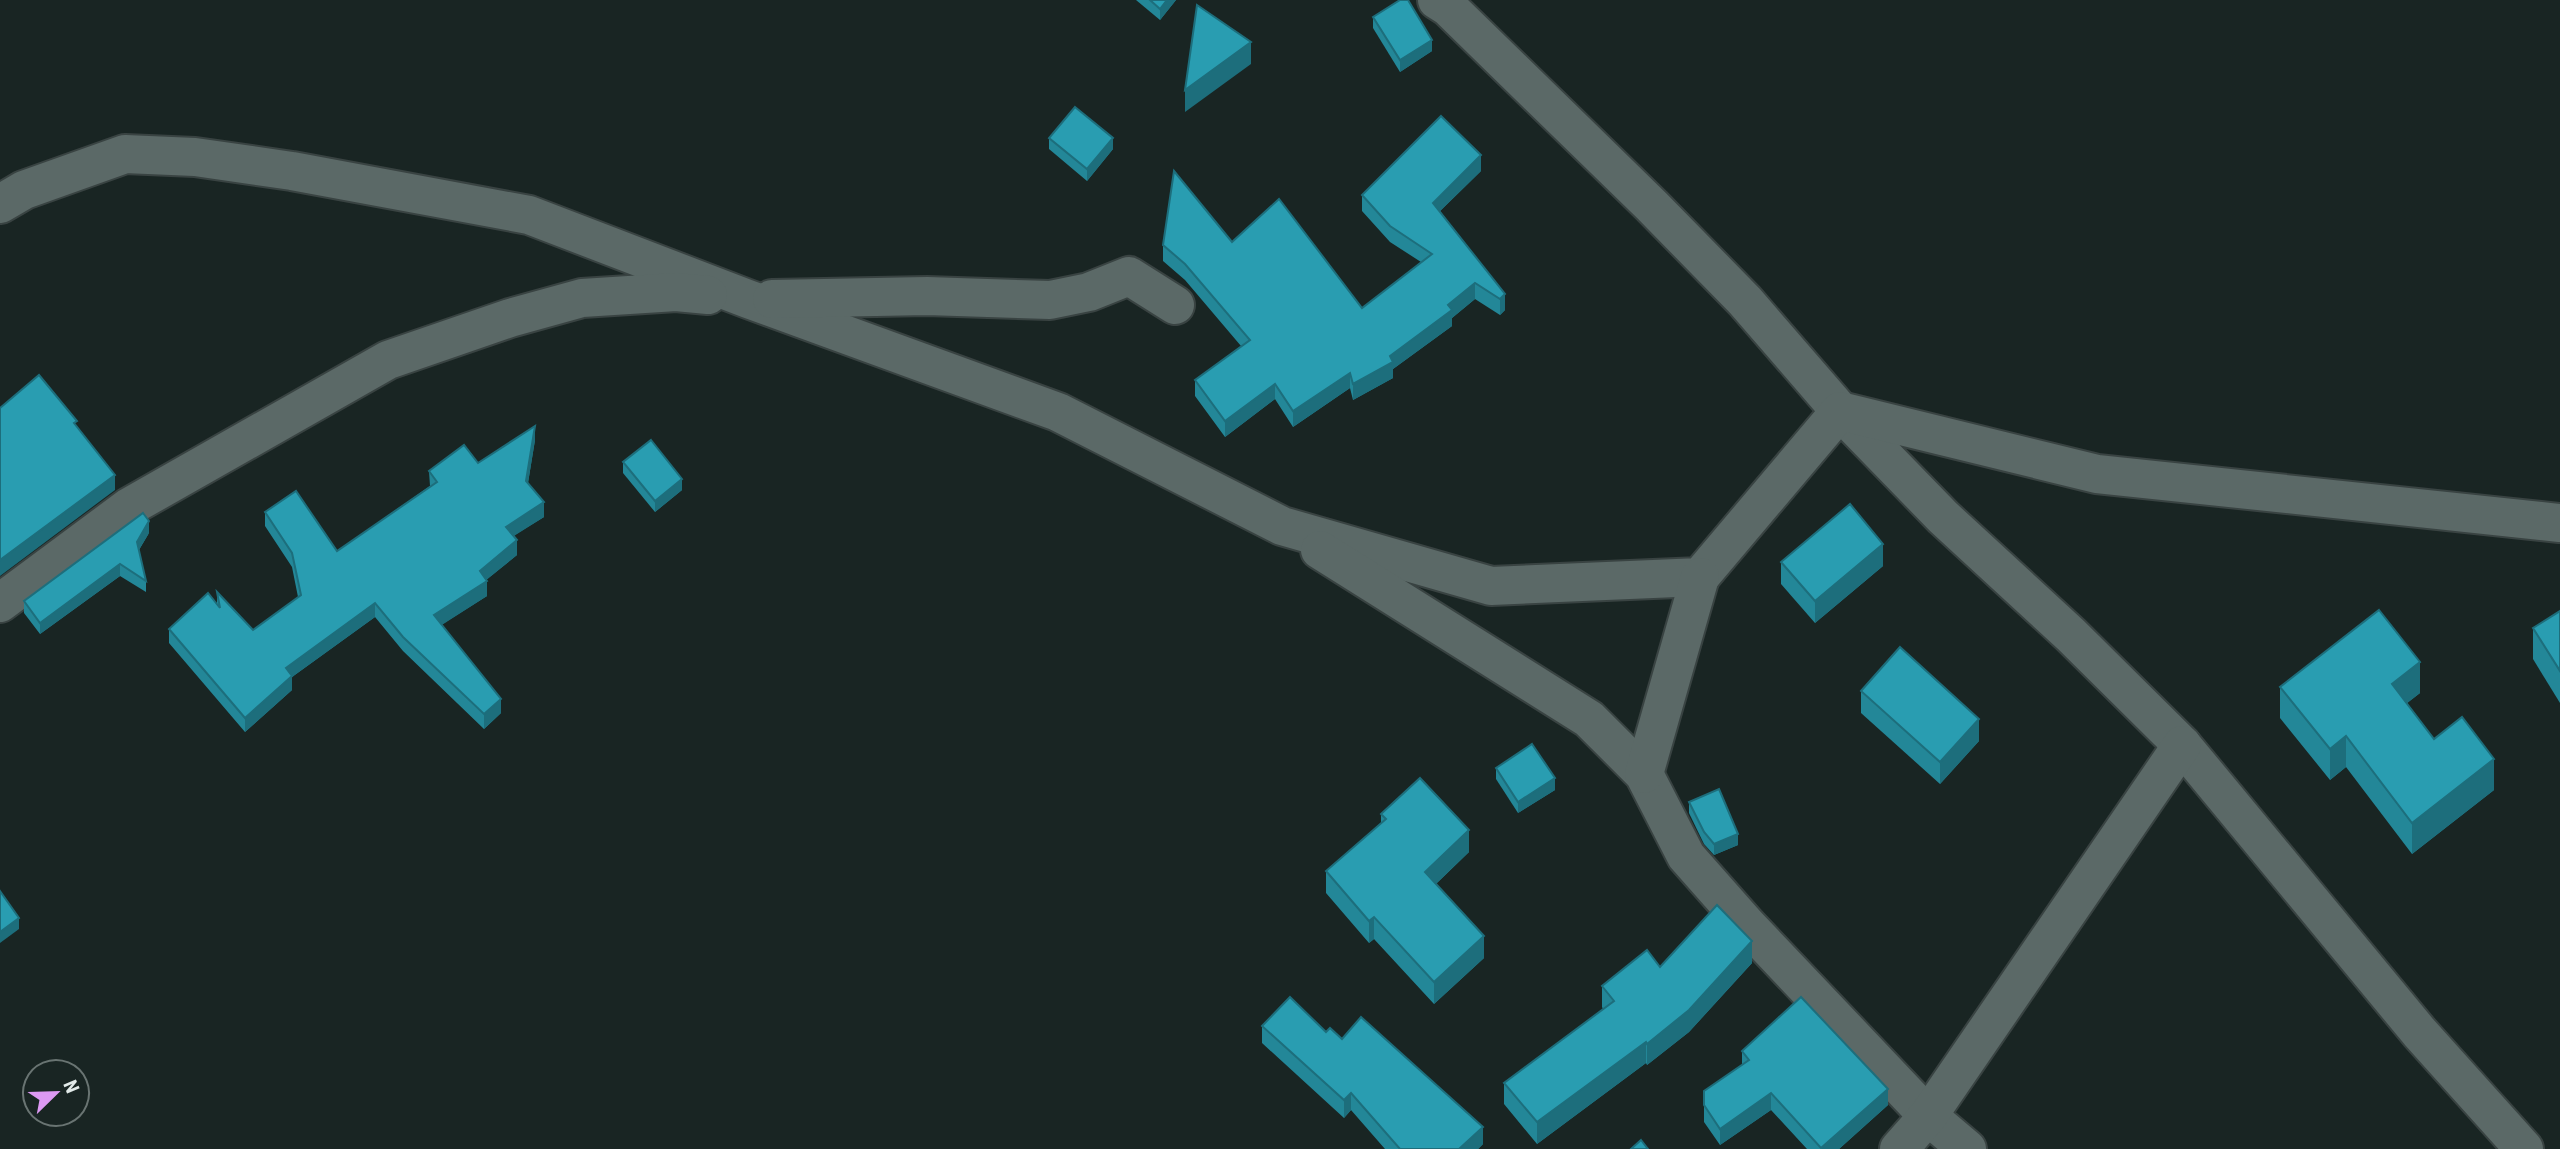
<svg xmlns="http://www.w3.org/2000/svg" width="2560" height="1149" viewBox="0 0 2560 1149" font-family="'Roboto Condensed',sans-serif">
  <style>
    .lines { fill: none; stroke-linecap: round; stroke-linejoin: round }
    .minor-casing { stroke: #394342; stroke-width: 42 }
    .minor { stroke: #5b6967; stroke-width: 38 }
    .wall { fill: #238798 }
    .shaded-wall { fill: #1d6e7c }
    .building { fill: #299db1; stroke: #1d6e7c; stroke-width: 2 }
  </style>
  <rect width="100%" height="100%" fill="#192523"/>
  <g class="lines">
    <defs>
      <g id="minor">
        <path d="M1437,0L1448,7L1652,206L1745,301L1840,411L1943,517L2071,635L2182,745L2419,1032L2524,1149"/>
        <path d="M0,204L24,190L125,154L195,157L292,171L529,215L748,299L1058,412L1282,526L1491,586L1700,577L1840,411L2097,474L2560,523"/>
        <path d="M772,299L927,296L1050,300L1089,292L1129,276L1175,305"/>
        <path d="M1320,550L1589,719L1644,774L1686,856L1746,924L1928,1116L1967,1149"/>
        <path d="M0,603L129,507L388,360L510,318L582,298L676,292L708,295"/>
        <path d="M1644,774L1700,577"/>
        <path d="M1899,1149L1928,1116L2182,745"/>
      </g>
    </defs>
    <!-- minor casing -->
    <use href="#minor" class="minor-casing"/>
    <!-- minor -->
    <use href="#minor" class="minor"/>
  </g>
  <!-- wall -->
  <g class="wall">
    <path d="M1136,0H1176L1160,20Z"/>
    <path d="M1373,17L1432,51L1400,72L1373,28Z"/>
    <path d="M1049,138L1113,149L1087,181L1049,149Z"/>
    <path d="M1481,171L1440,211L1505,294V310L1500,315L1475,299L1452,318V326L1393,369V378L1353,400L1350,388L1293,427L1275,399L1225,437L1195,396V380L1241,346L1185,280L1163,261V245L1362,308L1421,262L1390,242L1362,211V195Z"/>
    <path d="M535,440L528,483L544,517L513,536L517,555L486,580L487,596L441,625L501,713L484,729L403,651L375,617L292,677V690L245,732L169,643V629L217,604V592L253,630L298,597L292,567L265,526V512L337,551L430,486L429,471L478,463Z"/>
    <path d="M623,462L682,490L655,512L623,473Z"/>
    <path d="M149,533L139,550L146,581V592L120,576L40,634L24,613V601Z"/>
    <path d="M1781,562L1883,566L1815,623L1781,584Z"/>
    <path d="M2560,611V703L2533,659V628Z"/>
    <path d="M2280,687L2420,693L2407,703L2434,739L2494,790L2412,854L2346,767L2330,780L2280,718Z"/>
    <path d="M1861,691L1979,741L1940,784L1861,713Z"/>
    <path d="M1496,768L1555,790L1518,813L1496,779Z"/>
    <path d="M1689,802L1738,845L1714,855L1704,844L1689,813Z"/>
    <path d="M1381,814L1469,852L1436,884L1484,958L1434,1004L1374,939L1369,943L1326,893V871L1381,823Z"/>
    <path d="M1752,963L1689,1032L1647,1065L1646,1063L1537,1144L1504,1104V1083L1603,1009L1602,1007V986L1660,967Z"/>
    <path d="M1262,1026L1326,1032L1342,1039L1483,1144L1478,1149H1385L1351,1110L1344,1118L1262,1043Z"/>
    <path d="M1742,1051L1888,1105L1839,1149H1807L1771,1110L1720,1145L1704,1122V1091L1742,1065Z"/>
  </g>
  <!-- shaded-wall -->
  <g class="shaded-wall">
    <path d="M1167,0H1176L1160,20V9Z"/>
    <path d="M1432,40V51L1400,72V60Z"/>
    <path d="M1251,42V64L1185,112V90Z"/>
    <path d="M1113,138V149L1087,181V169Z"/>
    <path d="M1481,155V171L1433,218V203Z"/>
    <path d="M1475,283V299L1452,318V326L1393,369V378L1353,400V384L1390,356L1448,305Z"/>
    <path d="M1505,294V310L1500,315V299Z"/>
    <path d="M1350,373V388L1293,427V411Z"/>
    <path d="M1275,384V399L1225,437V421Z"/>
    <path d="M535,426V440L526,495V481Z"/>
    <path d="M115,475V490L0,576V560Z"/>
    <path d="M682,479V490L655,512V501Z"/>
    <path d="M544,502V517L506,541V527Z"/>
    <path d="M149,521V533L137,553V542Z"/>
    <path d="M517,540V555L480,585V571Z"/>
    <path d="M1883,544V566L1815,623V601Z"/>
    <path d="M120,564V576L40,634V623Z"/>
    <path d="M487,581V596L434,630V615Z"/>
    <path d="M375,603V617L292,677V690L245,732V718L286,668Z"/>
    <path d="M2420,662V693L2392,715V684Z"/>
    <path d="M501,699V713L484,729V714Z"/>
    <path d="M1979,719V741L1940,784V762Z"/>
    <path d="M2346,736V767L2330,780V749Z"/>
    <path d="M2494,759V790L2412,854V823Z"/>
    <path d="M1555,778V790L1518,813V802Z"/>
    <path d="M1469,830V852L1425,894V872Z"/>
    <path d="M1738,834V845L1714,855V844Z"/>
    <path d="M1374,917V939L1369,943V921Z"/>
    <path d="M19,918V929L0,943V932Z"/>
    <path d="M1484,936V958L1434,1004V982Z"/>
    <path d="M1752,941V963L1689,1032L1647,1065V1044Z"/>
    <path d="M1646,1042V1063L1537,1144V1122Z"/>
    <path d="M1888,1089V1105L1839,1149H1821Z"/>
    <path d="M1351,1093V1110L1344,1118V1100Z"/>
    <path d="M1771,1093V1110L1720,1145V1129Z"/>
    <path d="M1483,1127V1144L1478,1149H1459Z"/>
  </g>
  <!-- building -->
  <g class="building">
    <path d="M1150,0H1167L1160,9Z"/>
    <path d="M1400,0H1408L1432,40L1400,60L1373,17Z"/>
    <path d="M1197,5L1251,42L1185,90Z"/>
    <path d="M1075,107L1113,138L1087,169L1049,138Z"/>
    <path d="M1441,116L1481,155L1433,203L1505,294L1500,299L1475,283L1448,305L1452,310L1390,356L1393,362L1353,384L1350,373L1293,411L1275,384L1225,421L1195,380L1250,340L1185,264L1163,245L1174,171L1232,242L1279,199L1362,308L1432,254L1390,226L1362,195Z"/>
    <path d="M39,375L77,421L74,423L115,475L0,560V408Z"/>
    <path d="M535,426L526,481L544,502L506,527L517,540L480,571L487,581L434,615L501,699L484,714L403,637L375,603L286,668L292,676L245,718L169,629L208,593L220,608L217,592L253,630L301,595L292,553L265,512L296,491L337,551L437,482L429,471L464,445L478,463Z"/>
    <path d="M651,440L682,479L655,501L623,462Z"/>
    <path d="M1850,504L1883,544L1815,601L1781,562Z"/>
    <path d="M143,513L149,521L137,542L146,581L120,564L40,623L24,601Z"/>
    <path d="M2379,610L2420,662L2392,684L2434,739L2462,717L2494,759L2412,823L2346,736L2330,749L2280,687Z"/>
    <path d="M2560,611V671L2533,628Z"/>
    <path d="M1900,647L1979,719L1940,762L1861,691Z"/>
    <path d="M1532,744L1555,778L1518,802L1496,768Z"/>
    <path d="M1420,778L1469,830L1425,872L1484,936L1434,982L1374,917L1369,921L1326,871L1386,819L1381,814Z"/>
    <path d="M1719,789L1738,834L1714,844L1704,832L1689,802Z"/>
    <path d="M0,891L19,918L0,932Z"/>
    <path d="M1717,905L1752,941L1689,1010L1647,1044L1646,1042L1537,1122L1504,1083L1614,1001L1602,986L1647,950L1660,967Z"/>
    <path d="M1290,997L1326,1032L1330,1028L1342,1039L1361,1017L1483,1127L1459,1149H1400L1351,1093L1344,1100L1262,1026Z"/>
    <path d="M1801,997L1888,1089L1821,1148L1771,1093L1720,1129L1704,1105V1091L1749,1060L1742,1051Z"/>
    <path d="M1641,1140L1648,1149H1631Z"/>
  </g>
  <!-- north arrow -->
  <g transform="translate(56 1093) rotate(67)"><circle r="33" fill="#192523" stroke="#697472" stroke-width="2"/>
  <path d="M0-5L12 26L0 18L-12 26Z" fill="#dd99f3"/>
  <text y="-10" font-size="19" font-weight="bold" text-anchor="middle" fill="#e2eae9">N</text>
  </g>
</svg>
